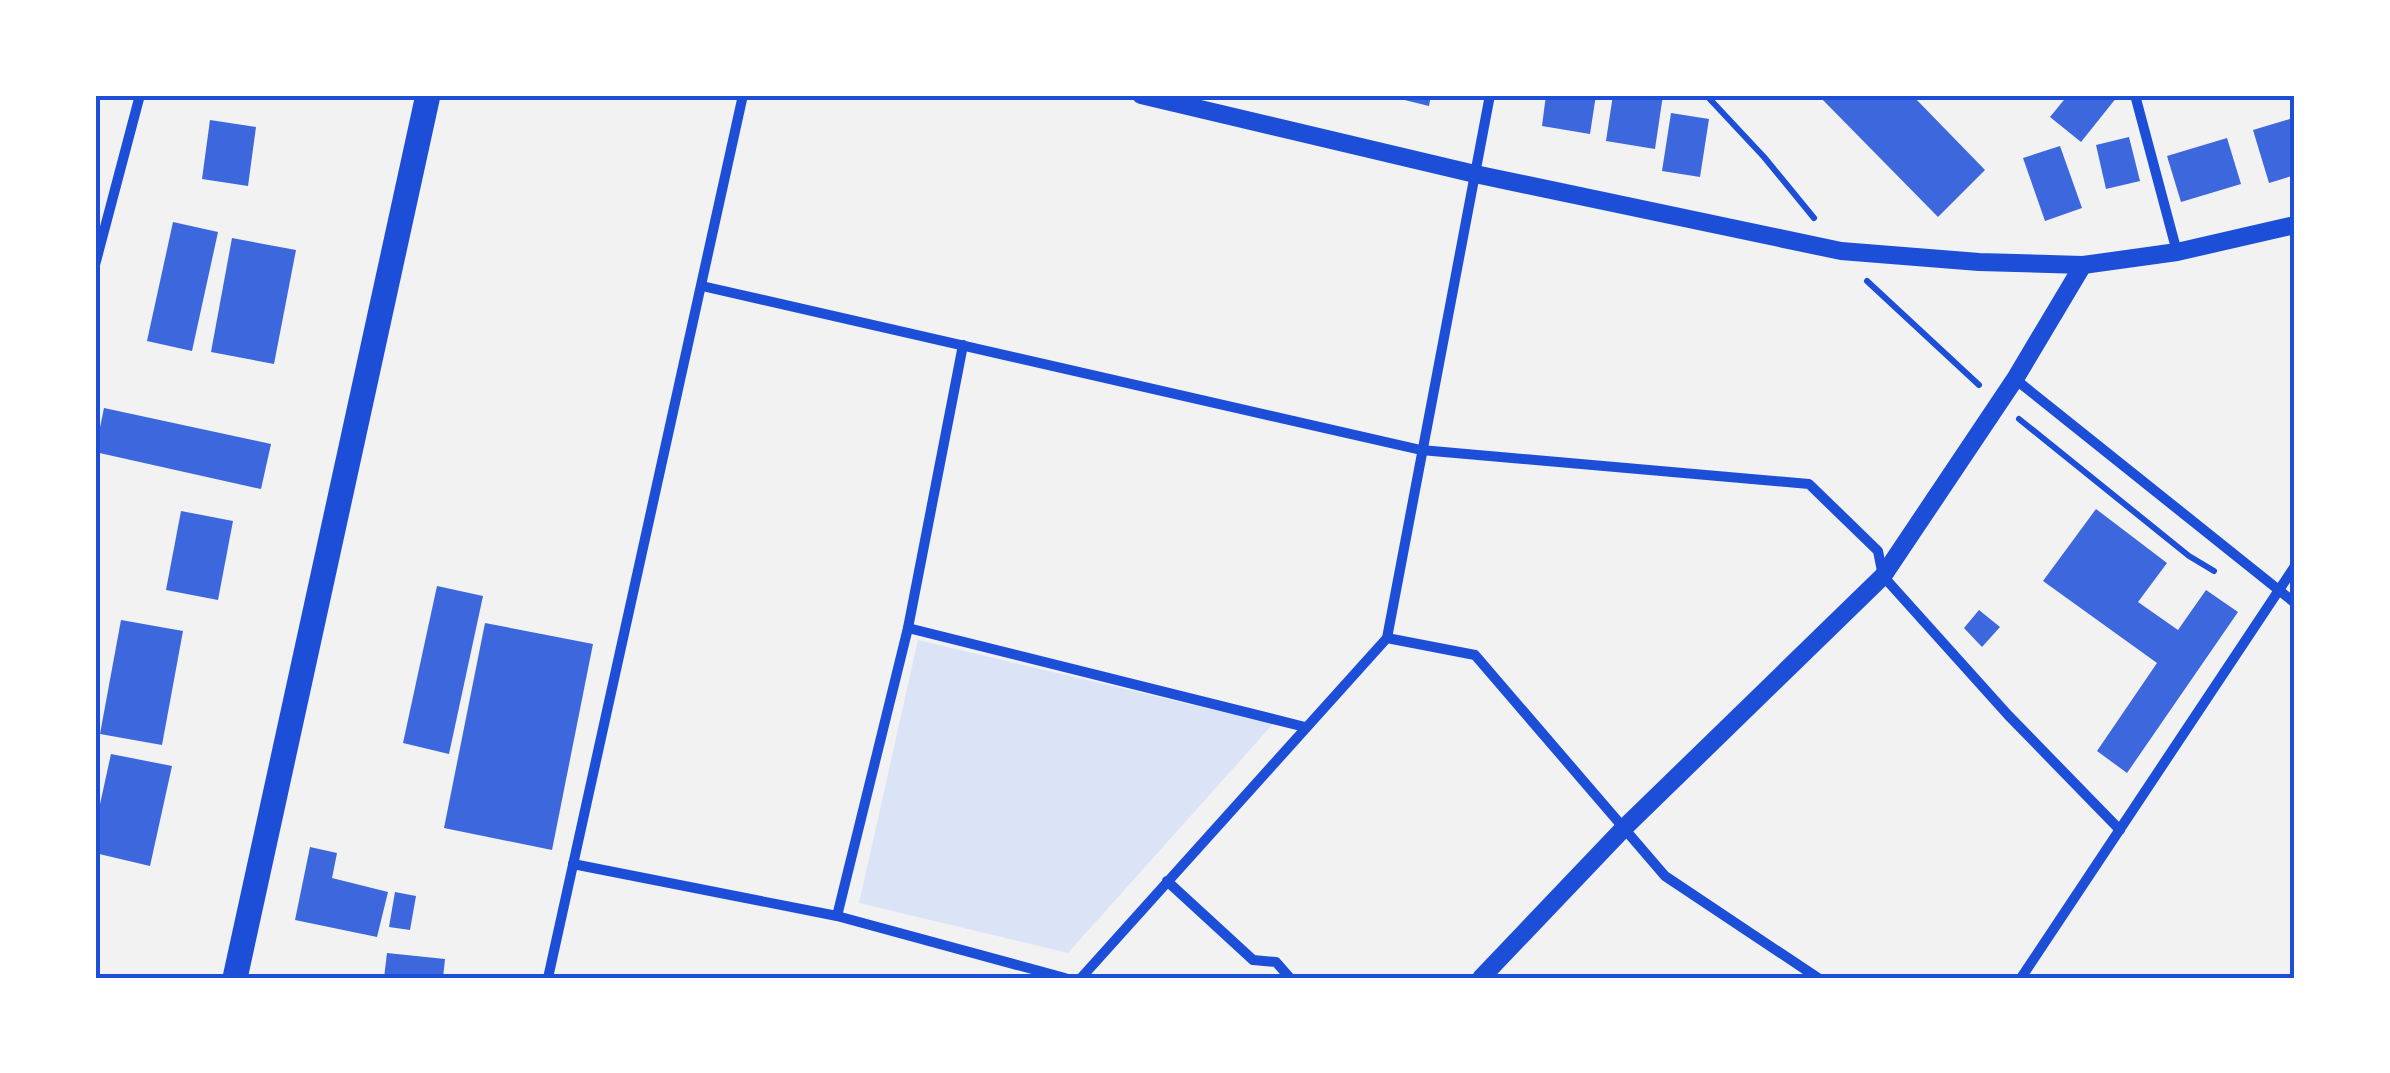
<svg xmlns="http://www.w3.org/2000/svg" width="2390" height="1073" viewBox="0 0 2390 1073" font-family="'PT Sans Narrow',sans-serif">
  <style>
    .green { fill: #dbe4f7 }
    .building { fill: #3d67dc }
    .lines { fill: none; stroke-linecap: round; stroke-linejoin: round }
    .path { stroke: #1d4ed8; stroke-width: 6 }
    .minor { stroke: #1d4ed8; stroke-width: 10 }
    .tertiary { stroke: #1d4ed8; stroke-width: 18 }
    .primary { stroke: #1d4ed8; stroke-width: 25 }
    .neatline { fill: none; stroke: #1d4ed8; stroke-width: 4 }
  </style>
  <rect width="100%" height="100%" fill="#f2f2f2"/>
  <!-- green -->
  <path class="green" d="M918,640L1273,724L1068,953L859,903Z"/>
  <!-- building -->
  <g class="building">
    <path d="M1384,95H1431L1429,106Z"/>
    <path d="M1546,95H1596L1590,134L1542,126Z"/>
    <path d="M1613,95H1663L1655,149L1606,141Z"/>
    <path d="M1818,95H1912L1985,170L1938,217Z"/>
    <path d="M2068,95H2115L2117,97L2081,142L2050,117Z"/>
    <path d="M1671,113L1709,119L1700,177L1662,171Z"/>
    <path d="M2290,119L2295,136V175L2269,183L2253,130Z"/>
    <path d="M210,120L256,127L248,186L202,179Z"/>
    <path d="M2129,137L2140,181L2106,189L2096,145Z"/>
    <path d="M2227,138L2241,184L2181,202L2167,156Z"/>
    <path d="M2060,146L2082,208L2045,221L2023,158Z"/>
    <path d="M173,222L218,232L192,351L147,341Z"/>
    <path d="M232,238L296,250L274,364L211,352Z"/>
    <path d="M104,408L271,444L261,489L95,452Z"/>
    <path d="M2096,509L2167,563L2138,602L2178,630L2206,590L2238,612L2127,773L2097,751L2157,663L2043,581Z"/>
    <path d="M181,511L233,521L218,600L166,590Z"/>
    <path d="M437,586L483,596L449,754L403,743Z"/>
    <path d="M1979,610L2000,627L1982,647L1964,628Z"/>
    <path d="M121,620L183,631L162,745L100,734Z"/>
    <path d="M485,623L593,644L552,850L444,828Z"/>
    <path d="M111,754L172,766L150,866L95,853V827Z"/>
    <path d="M310,847L337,853L332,878L388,892L377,937L295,920Z"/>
    <path d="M395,892L416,896L410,930L389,927Z"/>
    <path d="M387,953L445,959L443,978H384Z"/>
  </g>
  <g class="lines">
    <!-- path -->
    <g class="path">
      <path d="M1706,95L1764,157L1814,218"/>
      <path d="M1867,281L1979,385"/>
      <path d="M2019,419L2189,556L2214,571"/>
    </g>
    <!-- minor -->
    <g class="minor">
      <path d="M2135,95L2177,252"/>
      <path d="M95,265L140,95"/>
      <path d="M702,286L1421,450L1809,484L1878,551L1883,576L2008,715L2120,830"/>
      <path d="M2015,379L2295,603"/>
      <path d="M908,628L1305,727"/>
      <path d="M1387,638L1475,655L1665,876L1818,978"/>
      <path d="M573,864L837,916L1065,978"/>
      <path d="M1167,881L1253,960L1276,962L1290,978"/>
      <path d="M837,916L908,628L963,345"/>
      <path d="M548,978L743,95"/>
      <path d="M1081,978L1387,638L1490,95"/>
      <path d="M2021,978L2295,566"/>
    </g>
    <!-- tertiary -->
    <g class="tertiary">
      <path d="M1141,95L1475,174L1841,251L1979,262L2083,265L2177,252L2295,225"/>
      <path d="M1481,978L1623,829L1883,576L2015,379L2083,265"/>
    </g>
    <!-- primary -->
    <path class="primary" d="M235,978L428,95"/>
  </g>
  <!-- border -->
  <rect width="2390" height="1073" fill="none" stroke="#ffffff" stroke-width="195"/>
  <rect x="98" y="98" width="2194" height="878" class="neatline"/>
</svg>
